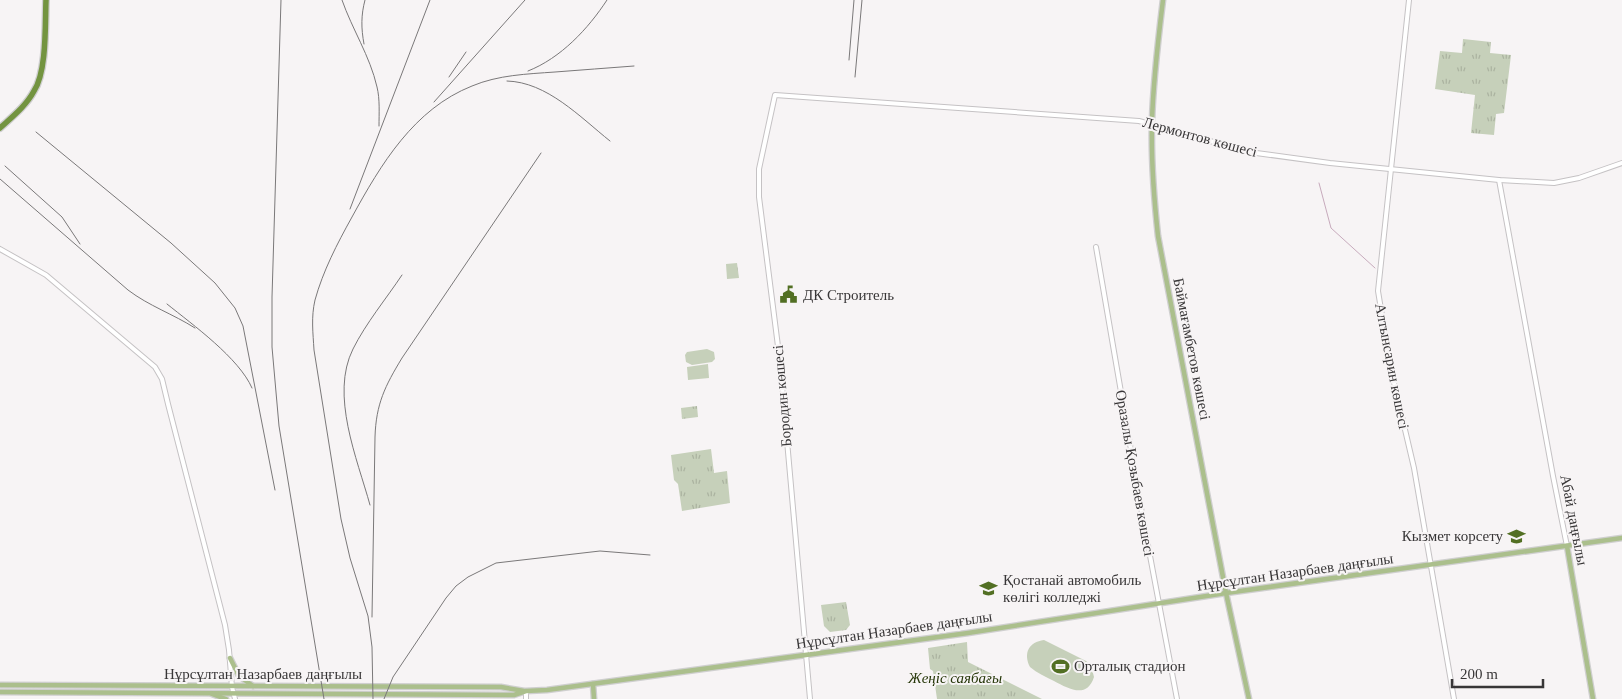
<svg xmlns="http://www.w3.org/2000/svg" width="1622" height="699" viewBox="0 0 1622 699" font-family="'Times New Roman',serif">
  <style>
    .grass { fill: url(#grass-tufts) }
    .pitch { fill: #c6d0ba }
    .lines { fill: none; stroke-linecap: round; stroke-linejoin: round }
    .stream { stroke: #c7aabc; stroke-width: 1 }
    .minor-casing { stroke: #c5c2c4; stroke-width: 6 }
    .major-casing { stroke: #cfcfcf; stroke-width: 7 }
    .highway-casing { stroke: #cfcfcf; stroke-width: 8 }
    .minor { stroke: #fff; stroke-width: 4 }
    .major { stroke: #abbf8c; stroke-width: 4.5 }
    .highway { stroke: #739440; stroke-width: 5.5 }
    .rail { stroke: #7a7879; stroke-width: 1 }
    .labels { text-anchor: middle; stroke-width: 4; stroke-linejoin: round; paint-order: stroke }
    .street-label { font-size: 15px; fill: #383637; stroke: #f7f4f5 }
    .poi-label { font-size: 15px; fill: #383637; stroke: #f7f4f5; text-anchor: start }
    .park-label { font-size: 15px; font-style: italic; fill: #263709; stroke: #f7f4f5 }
  </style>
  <defs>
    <pattern id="grass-tufts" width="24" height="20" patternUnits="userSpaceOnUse" patternTransform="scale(1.25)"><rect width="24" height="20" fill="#c6d0ba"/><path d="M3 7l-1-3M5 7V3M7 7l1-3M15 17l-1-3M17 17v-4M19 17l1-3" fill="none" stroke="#abb3a0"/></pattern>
  </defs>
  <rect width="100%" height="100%" fill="#f7f4f5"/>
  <!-- grass -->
  <g class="grass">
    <path d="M1463,39L1491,42L1490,53L1511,55L1504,113L1496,114L1494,135L1471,133L1475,95L1435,89L1440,51L1462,53Z"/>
    <path d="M737,263L739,278L727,279L726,264Z"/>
    <path d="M697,406L698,417L682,419L681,408Z"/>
    <path d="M711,449L714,473L727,471L730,503L682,511L678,484L674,480L671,455Z"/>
    <path d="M846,602L850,625L846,630L830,632L824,626L821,605Z"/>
    <path d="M967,642L968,662L1042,699H937L933,671L930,669L928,648Z"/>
  </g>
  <!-- pitch -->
  <g class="pitch">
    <path d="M707,349L714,352L715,359L712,362L692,365L686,362L685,355L687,352Z"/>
    <path d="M708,364L709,378L688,380L687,367Z"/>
    <path d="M1044,640L1086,661L1091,665L1094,677C1087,699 1069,689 1054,681C1046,677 1037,673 1030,667C1023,653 1029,642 1044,640Z"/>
  </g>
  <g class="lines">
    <!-- stream -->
    <path class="stream" d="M1319,183L1331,228L1375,268"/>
    <defs>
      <g id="minor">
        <path d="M1409,0L1378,291L1391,370L1414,468L1454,699"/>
        <path d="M1499,180L1553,476L1567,546"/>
        <path d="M1096,247L1141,508L1177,699"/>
        <path d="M0,249L46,275L155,367L162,379L168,404L225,625L229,650L232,687L235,699"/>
        <path d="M526,691V699"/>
        <path d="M810,699L780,362L759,197V169L775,95L1139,121L1249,152L1330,163L1499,180L1554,183L1579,178L1622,163"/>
      </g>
      <g id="major">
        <path d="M1163,0C1158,41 1153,81 1152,122C1151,159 1154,199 1158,236L1226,593L1249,699"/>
        <path d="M1567,546L1593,699"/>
        <path d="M230,658L239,676L253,686"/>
        <path d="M593,684L594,699"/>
        <path d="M0,685L501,687L524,691"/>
        <path d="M0,692L514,695L526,691L547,690L968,633L1226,593L1622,538"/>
        <path d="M212,694L226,699"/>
      </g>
      <path id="highway" d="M0,128C12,117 26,106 34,91C47,71 45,24 46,0"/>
    </defs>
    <!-- minor casing -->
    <use href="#minor" class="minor-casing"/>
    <!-- major casing -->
    <use href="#major" class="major-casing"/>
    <!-- highway casing -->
    <use href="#highway" class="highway-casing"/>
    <!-- minor -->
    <use href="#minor" class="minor"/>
    <!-- major -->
    <use href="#major" class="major"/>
    <!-- highway -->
    <use href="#highway" class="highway"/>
    <!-- rail -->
    <g class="rail">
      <path d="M281,0L272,297V347L279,426L324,699"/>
      <path d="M342,0C352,29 370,56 377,87C380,99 379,113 379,126"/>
      <path d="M364,44C361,28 361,15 365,0"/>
      <path d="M849,60L854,0"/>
      <path d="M528,71C561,58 588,29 607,0"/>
      <path d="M449,77L466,52"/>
      <path d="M855,77L862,0"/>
      <path d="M507,81C547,82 580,117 610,141"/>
      <path d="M434,102L525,0"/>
      <path d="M36,132L171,243L215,283L235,308L243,326L275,490"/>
      <path d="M5,166L62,217L80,244"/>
      <path d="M0,179L128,290C149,306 173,314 195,328"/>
      <path d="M350,209L430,0"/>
      <path d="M167,304C193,325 239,358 252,388"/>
      <path d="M370,505C357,458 330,395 353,349C366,323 386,299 402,275"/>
      <path d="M372,617L375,437C376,404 385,386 402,358L541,153"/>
      <path d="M373,699L372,647L368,616L350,558L341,519L314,350C313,333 311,317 315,300C323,271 337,244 352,217C381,164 414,109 472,86C498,75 527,74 555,72C581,70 608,68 634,66"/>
      <path d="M384,699L393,677L446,598L456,586L468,577L496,563L600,551L650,555"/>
    </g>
  </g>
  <!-- icons -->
  <defs>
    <symbol id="civic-bare" viewBox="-9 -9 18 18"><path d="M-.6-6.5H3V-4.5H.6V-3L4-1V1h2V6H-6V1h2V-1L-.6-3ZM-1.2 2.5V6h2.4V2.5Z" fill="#526f23" stroke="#f7f4f5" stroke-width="2.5" paint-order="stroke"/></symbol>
    <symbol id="university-bare" viewBox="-9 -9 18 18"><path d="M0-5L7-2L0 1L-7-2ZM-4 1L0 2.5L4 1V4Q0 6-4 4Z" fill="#526f23" stroke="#f7f4f5" stroke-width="2.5" paint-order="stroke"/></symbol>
    <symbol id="stadium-bare" viewBox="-9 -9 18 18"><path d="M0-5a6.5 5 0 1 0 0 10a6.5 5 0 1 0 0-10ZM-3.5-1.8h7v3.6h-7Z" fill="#526f23" stroke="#f7f4f5" stroke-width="2.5" paint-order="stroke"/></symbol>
  </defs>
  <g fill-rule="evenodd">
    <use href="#civic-bare" x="776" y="282" width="25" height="25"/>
    <use href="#university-bare" x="1504" y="524" width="25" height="25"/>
    <use href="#university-bare" x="976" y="576" width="25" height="25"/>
    <use href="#stadium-bare" x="1048" y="654" width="25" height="25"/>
  </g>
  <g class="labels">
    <!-- street labels -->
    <g class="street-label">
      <text transform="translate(1200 137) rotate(15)" y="5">Лермонтов көшесі</text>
      <text transform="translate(1192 349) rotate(79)" y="5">Баймағамбетов көшесі</text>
      <text transform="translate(1392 366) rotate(79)" y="5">Алтынсарин көшесі</text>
      <text transform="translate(782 396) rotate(-95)" y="5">Бородин көшесі</text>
      <text transform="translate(1135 473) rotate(80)" y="5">Оразалы Қозыбаев көшесі</text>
      <text transform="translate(1574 520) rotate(79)" y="5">Абай даңғылы</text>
      <text transform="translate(1295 572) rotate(-8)" y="5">Нұрсұлтан Назарбаев даңғылы</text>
      <text transform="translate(894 630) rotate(-8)" y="5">Нұрсұлтан Назарбаев даңғылы</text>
      <text x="263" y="679">Нұрсұлтан Назарбаев даңғылы</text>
    </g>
    <!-- poi labels -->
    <g class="poi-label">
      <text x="803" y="300">ДК Строитель</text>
      <text x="1503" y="541" text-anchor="end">Кызмет корсету</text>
      <text x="1003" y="585">Қостанай автомобиль<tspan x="1003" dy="17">көлігі колледжі</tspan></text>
      <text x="1074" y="671">Орталық стадион</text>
    </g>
    <!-- park labels -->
    <g class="park-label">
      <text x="955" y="683">Жеңіс саябағы</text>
    </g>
  </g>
  <!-- scale -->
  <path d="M1452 679v8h91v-8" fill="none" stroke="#383637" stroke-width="2.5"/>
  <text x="1460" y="679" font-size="15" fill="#383637" stroke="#f7f4f5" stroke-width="4" paint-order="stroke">200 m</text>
</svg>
